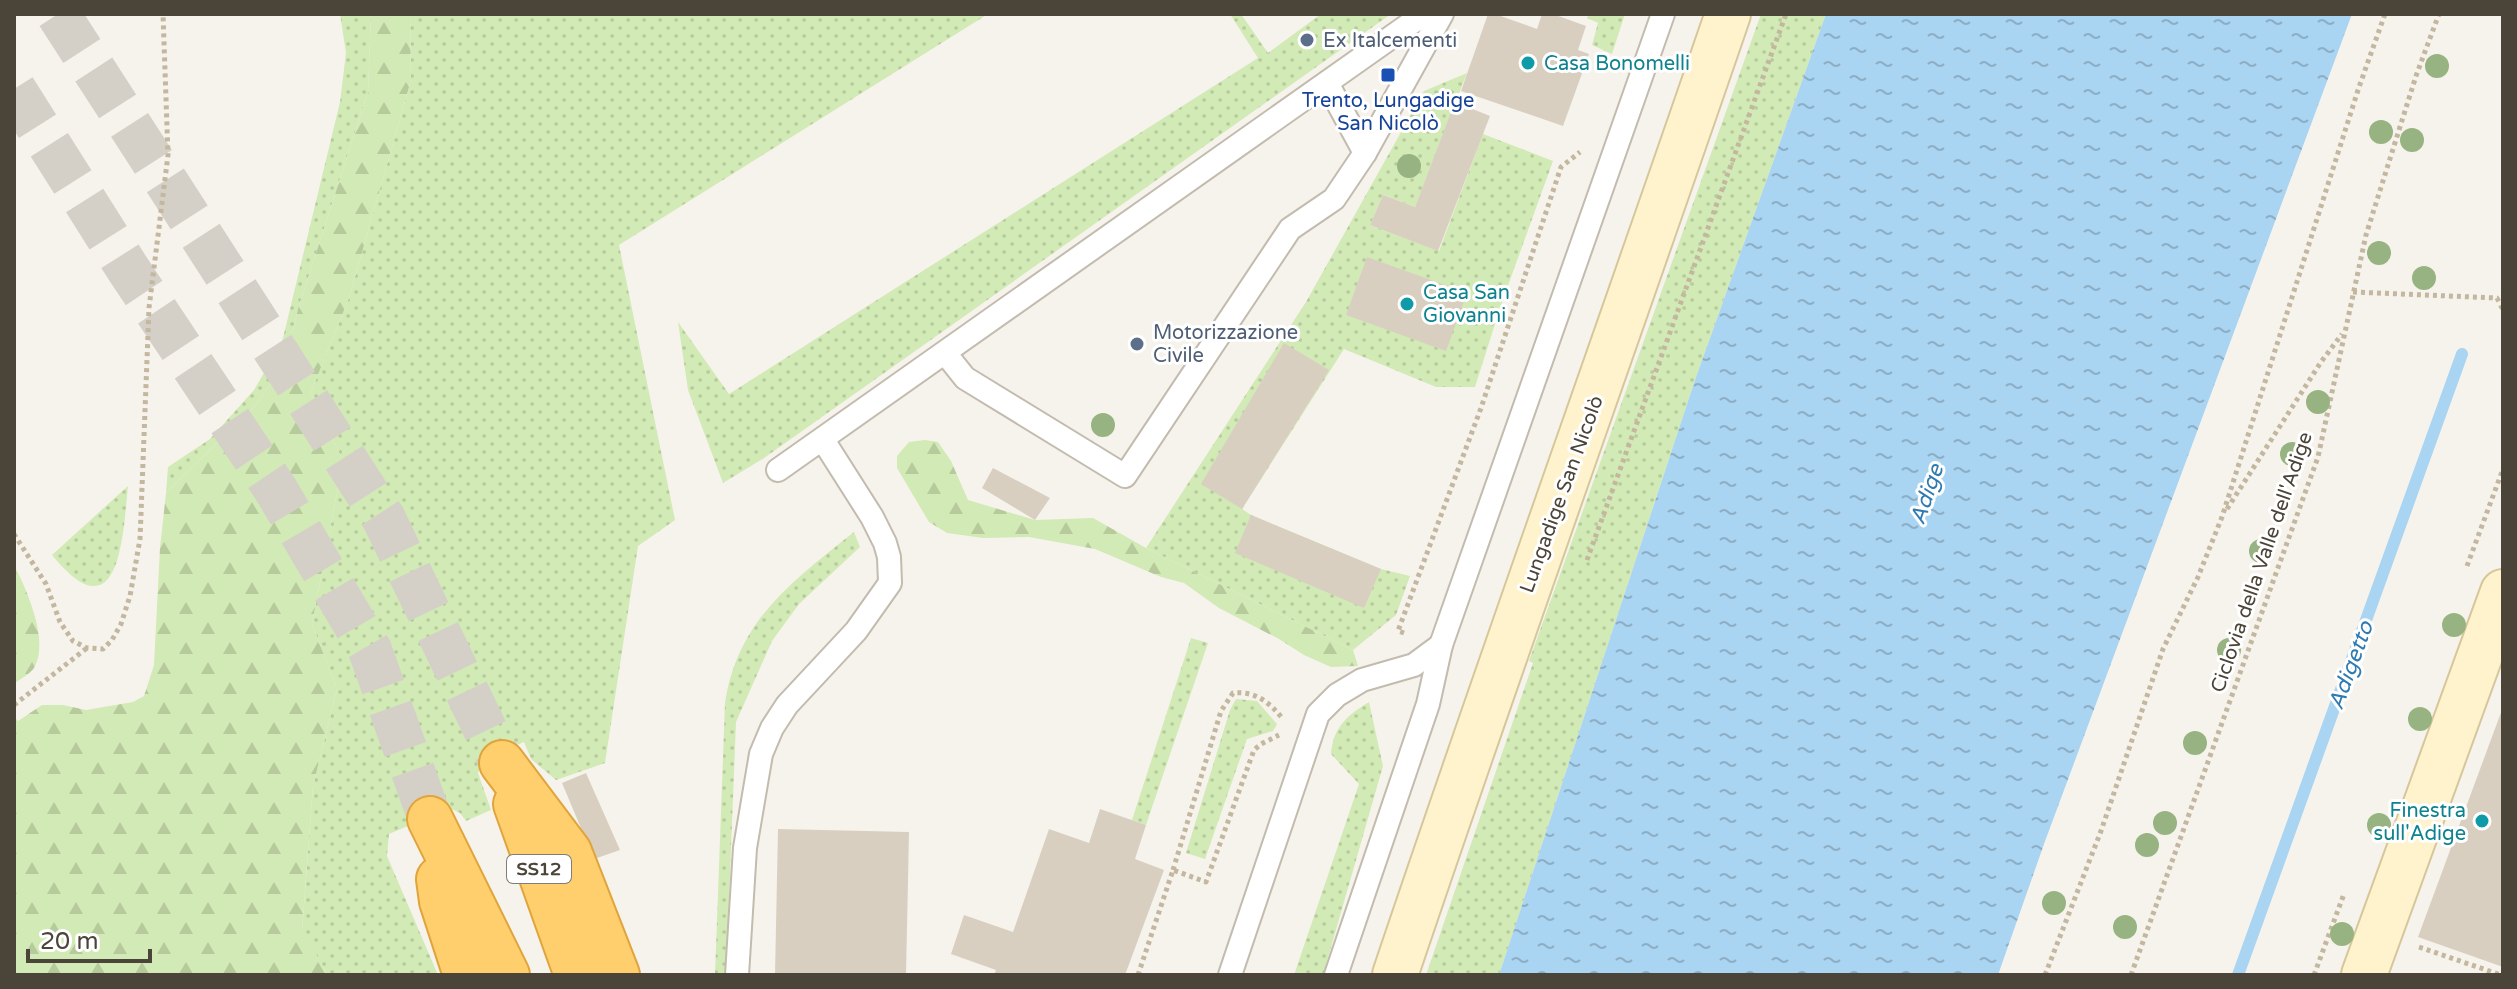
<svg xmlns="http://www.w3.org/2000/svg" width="2517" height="989" viewBox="0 0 2517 989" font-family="'Varela Round',sans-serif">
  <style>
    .grass { fill: url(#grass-dots) }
    .forest { fill: url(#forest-firs) }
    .water { fill: url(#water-ripples) }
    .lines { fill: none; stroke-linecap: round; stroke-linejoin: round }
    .stream { stroke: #a9d4f2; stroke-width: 12 }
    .building { fill: #d8cfc1 }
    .highway-tunnel { stroke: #d4d0c8; stroke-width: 44; stroke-dasharray: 44 22; stroke-linecap: butt }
    .lane-casing { stroke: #c2bbae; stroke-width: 26 }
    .secondary-casing { stroke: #d6c79b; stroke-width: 48 }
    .highway-casing { stroke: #e0a43c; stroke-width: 48 }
    .path { stroke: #c4b79f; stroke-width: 5; stroke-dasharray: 4 4; stroke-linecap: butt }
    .lane { stroke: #fff; stroke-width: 22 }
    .secondary { stroke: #fff3cd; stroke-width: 44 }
    .highway { stroke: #ffcf6e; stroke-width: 44 }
    .tree { fill: #97b381 }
    .service-dot { fill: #5c6f8a; stroke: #fff; stroke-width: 3 }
    .culture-dot { fill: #0f9aa8; stroke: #fff; stroke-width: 3 }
    .transit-dot { fill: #1a4fb4; stroke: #fff; stroke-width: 3 }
    .labels { text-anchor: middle; stroke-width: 6; stroke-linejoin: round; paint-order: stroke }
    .shield { fill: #fff; stroke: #817c74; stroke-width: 2 }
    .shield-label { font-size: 18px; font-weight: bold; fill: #4b4439 }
    .service-label { font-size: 20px; fill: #4e5e75; stroke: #fff; text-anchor: start }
    .culture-label { font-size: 20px; fill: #0d838f; stroke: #fff; text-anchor: start }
    .transit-label { font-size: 20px; fill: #164399; stroke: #fff }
    .street-label { font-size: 20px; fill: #4b4439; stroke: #fff }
    .water-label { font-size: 22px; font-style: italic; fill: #2e7ab2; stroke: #fff }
  </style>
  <defs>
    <pattern id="grass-dots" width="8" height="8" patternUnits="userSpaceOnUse" patternTransform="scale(2)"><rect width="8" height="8" fill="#d2eab5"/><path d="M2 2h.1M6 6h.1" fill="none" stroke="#b6ca9c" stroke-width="1.8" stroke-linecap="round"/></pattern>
    <pattern id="forest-firs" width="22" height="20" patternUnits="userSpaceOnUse" patternTransform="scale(2)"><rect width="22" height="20" fill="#d2eab5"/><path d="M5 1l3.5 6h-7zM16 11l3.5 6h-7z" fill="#b6ca9c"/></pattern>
    <pattern id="water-ripples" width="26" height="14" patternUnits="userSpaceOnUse" patternTransform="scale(2)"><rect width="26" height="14" fill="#a9d4f2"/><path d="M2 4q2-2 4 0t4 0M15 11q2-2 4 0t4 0" fill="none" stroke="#8caec5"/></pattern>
  </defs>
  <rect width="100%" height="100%" fill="#f6f3ec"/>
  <!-- grass -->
  <g class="grass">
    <path d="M340,14H371L368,92L298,309L285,364L255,406L166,493L168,467L210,439L254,390L282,342L340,102L346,53Z"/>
    <path d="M410,14H988L619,245L675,520L638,546L605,763L556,780L531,759L524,742L486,758L478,773L491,810L466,821L460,813L450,808L389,834L387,856L438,975H328L302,931L313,786L337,689L312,624L343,461L311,392L349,298L411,80Z"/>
    <path d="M1230,14H1241L1268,53L1321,14H1391L764,458L723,483L688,390L678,322L729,394L1258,58Z"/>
    <path d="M1588,14H1625L1612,54L1592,45L1598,23L1587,18Z"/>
    <path d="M1761,14H1826L1695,380L1499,975H1426L1533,663L1529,661Z"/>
    <path d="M1467,73L1415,207L1383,195L1370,225L1439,251L1483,134L1553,161L1501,305L1475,387H1436L1344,349L1242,509L1251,515L1381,569L1410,576L1396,615L1353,650L1146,548L1306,302L1424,91Z"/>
    <path d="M128,486C123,534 120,638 52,555Z"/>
    <path d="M854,532L860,547L799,604L772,641L736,722L726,975H715L725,703C738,619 793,581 854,532Z"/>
    <path d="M1191,638L1208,643L1146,825L1132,820Z"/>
    <path d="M1236,699L1257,701L1277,724L1273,731L1247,739L1205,859L1186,853L1230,710Z"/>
    <path d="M1369,702L1383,766L1323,975H1294L1359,784L1331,754C1333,728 1347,715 1369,702Z"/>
  </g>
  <!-- forest -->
  <g class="forest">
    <path d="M371,14H410L411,80L349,298L311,392L343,461L312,624L337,689L313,786L302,930L328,975H14V717L18,721L42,705H63L86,710L133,702L144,696L154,665L160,548L166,493L255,406L285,364L298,309L368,92Z"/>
    <path d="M925,440L938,442L951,461L968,500L1035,520L1093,518L1146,548L1353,650L1358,666L1331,667L1304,655L1279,639L1219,608L1184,583L1161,577L1095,549L1029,537L983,538L947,533L929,522L897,468V456L909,442Z"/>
    <path d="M14,565C27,590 50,642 34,668C30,674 20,679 14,684Z"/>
  </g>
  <!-- water -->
  <path class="water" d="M1826,14H2352L2044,844L1998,975H1499L1695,380Z"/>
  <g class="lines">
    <!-- stream -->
    <path class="stream" d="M2238,975L2462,354"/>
  </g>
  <!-- building -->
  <g class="building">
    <path d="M1488,14H1495L1537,29L1542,14H1553L1586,26L1578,50L1589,54L1563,126L1461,91Z"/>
    <path d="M1455,102L1490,116L1438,251L1370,225L1383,195L1415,207Z"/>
    <path d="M1367,257L1467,293L1446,351L1346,315Z"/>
    <path d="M1284,343L1329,370L1242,509L1201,484Z"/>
    <path d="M993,468L1050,498L1035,520L982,488Z"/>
    <path d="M1251,515L1381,569L1364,608L1235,553Z"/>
    <path d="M2503,707V967L2418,937Z"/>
    <path d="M586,773L620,850L594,859L562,783Z"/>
    <path d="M1100,809L1146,825L1135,859L1164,870L1125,975H994L996,970L951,954L964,915L1013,932L1049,829L1089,843Z"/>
    <path d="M778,829L909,832L906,975H775Z"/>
  </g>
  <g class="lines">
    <!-- highway-tunnel -->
    <g class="highway-tunnel">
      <path d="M58,14L384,519L498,756"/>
      <path d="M14,89L128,269L276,490L370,650L430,819"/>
    </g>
    <defs>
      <g id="lane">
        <path d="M1327,83L1365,153"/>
        <path d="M945,353L965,378L1125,476L1290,229L1334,199L1365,153L1442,14"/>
        <path d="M778,470L1424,14"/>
        <path d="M737,975L745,848L761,754L772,728L787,705L856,631L890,583L889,557L885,543L872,517L823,440"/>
        <path d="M1230,975L1318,714L1337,695L1362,680L1414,665L1441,645"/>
        <path d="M1336,975L1428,704L1441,645L1663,14"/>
      </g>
      <g id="secondary">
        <path d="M1395,975C1503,654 1618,335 1728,14"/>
        <path d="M2364,975L2503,592"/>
      </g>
      <g id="highway">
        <path d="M502,763L569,852L617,975"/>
        <path d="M516,804L577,975"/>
        <path d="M430,819L507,975"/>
        <path d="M439,879L442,901L466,975"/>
      </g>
    </defs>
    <!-- lane casing -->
    <use href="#lane" class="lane-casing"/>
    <!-- secondary casing -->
    <use href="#secondary" class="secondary-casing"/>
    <!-- highway casing -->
    <use href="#highway" class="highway-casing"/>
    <!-- path -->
    <g class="path">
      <path d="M2353,292L2497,298L2503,310"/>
      <path d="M2227,509L2321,362L2342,334"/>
      <path d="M14,534L46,584L60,622L73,641L87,648L103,649L112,640L121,624L130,596L140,539L149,308L168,155L163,14"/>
      <path d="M1587,560L1786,14"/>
      <path d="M2467,566L2503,469"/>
      <path d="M1404,633L1398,631L1481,408L1561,167L1580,152"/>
      <path d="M14,705L87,648"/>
      <path d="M1173,870L1221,711L1233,693C1256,691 1269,702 1283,719"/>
      <path d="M2419,947L2501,975"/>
      <path d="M1138,975L1173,870L1206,882L1254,750L1261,744L1279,735"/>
      <path d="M2045,975L2101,831L2163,649L2198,577L2222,517L2359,87L2385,14"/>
      <path d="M2131,975L2318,457L2366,235L2416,76L2439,14"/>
      <path d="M2314,975L2344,894"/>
    </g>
    <!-- lane -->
    <use href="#lane" class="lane"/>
    <!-- secondary -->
    <use href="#secondary" class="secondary"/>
    <!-- highway -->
    <use href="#highway" class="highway"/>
  </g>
  <!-- trees -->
  <g class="tree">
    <circle cx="2437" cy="66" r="12"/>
    <circle cx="2381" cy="132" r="12"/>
    <circle cx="2412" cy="140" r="12"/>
    <circle cx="1409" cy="166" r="12"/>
    <circle cx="2379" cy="253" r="12"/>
    <circle cx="2424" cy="278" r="12"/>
    <circle cx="2318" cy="402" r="12"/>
    <circle cx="1103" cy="425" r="12"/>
    <circle cx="2292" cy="454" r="12"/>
    <circle cx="2261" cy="551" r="12"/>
    <circle cx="2454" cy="625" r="12"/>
    <circle cx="2229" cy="650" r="12"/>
    <circle cx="2420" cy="719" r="12"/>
    <circle cx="2195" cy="743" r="12"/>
    <circle cx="2165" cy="823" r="12"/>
    <circle cx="2379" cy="825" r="12"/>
    <circle cx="2147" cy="845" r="12"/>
    <circle cx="2054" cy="903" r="12"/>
    <circle cx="2125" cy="927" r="12"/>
    <circle cx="2342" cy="934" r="12"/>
  </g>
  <!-- markers -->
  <g class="service-dot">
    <circle cx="1307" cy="40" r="8"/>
    <circle cx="1137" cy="344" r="8"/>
  </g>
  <g class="culture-dot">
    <circle cx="1528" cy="63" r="8"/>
    <circle cx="1407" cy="304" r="8"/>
    <circle cx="2482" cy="821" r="8"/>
  </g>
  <rect class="transit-dot" x="1380" y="67" width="16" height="16" rx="4"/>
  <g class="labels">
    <!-- shield labels -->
    <rect class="shield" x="507" y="855" width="64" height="28" rx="6"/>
    <g class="shield-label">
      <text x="539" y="875">SS12</text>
    </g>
    <!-- service labels -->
    <g class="service-label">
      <text x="1323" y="47">Ex Italcementi</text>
      <text x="1153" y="339">Motorizzazione<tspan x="1153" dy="23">Civile</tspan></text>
    </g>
    <!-- culture labels -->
    <g class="culture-label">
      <text x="1544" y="70">Casa Bonomelli</text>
      <text x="1423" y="299">Casa San<tspan x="1423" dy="23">Giovanni</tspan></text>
      <text x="2466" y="817" text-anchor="end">Finestra<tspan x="2466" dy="23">sull'Adige</tspan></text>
    </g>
    <!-- transit labels -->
    <g class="transit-label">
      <text x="1388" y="107">Trento, Lungadige<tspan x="1388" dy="23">San Nicolò</tspan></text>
    </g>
    <!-- street labels -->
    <g class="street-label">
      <text transform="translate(1561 494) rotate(-70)" y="7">Lungadige San Nicolò</text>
      <text transform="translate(2261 562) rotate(-71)" y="7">Ciclovia della Valle dell'Adige</text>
    </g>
    <!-- water labels -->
    <g class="water-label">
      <text transform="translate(1926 494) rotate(-71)" y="8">Adige</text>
      <text transform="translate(2350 665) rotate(-70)" y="8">Adigetto</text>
    </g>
  </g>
  <!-- border -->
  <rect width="2517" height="989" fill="none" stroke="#4b4439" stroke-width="32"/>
  <!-- scale -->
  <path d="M28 949v12h122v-12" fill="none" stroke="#4b4439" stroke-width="4"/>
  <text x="40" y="949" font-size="24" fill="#4b4439" stroke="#ffffff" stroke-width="6" paint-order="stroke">20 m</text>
</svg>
